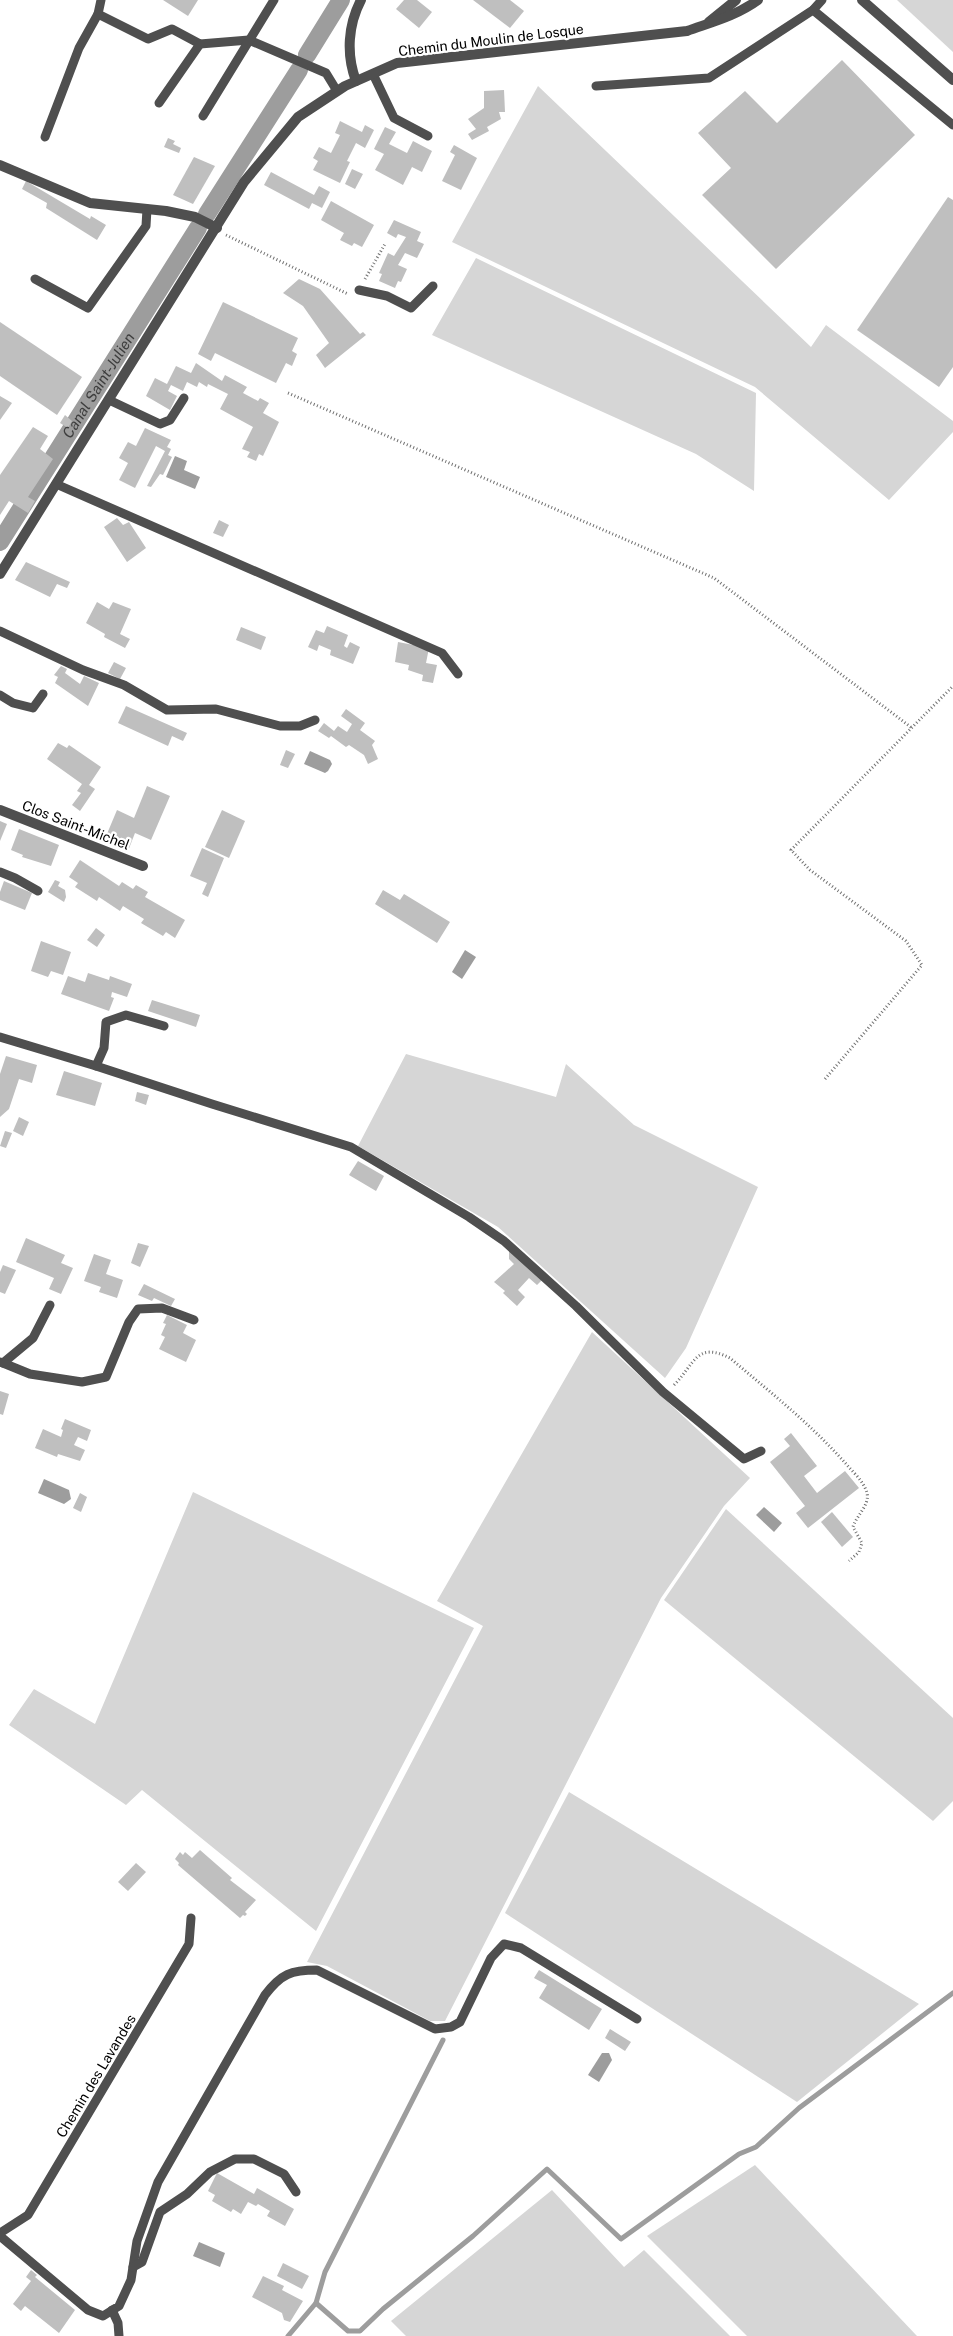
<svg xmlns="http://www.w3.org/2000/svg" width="953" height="2336" viewBox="0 0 953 2336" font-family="'Public Sans',sans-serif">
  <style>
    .green { fill: #d6d6d6 }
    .water { fill: #9d9d9d }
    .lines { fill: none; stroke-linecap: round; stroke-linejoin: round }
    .stream { stroke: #9d9d9d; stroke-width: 5 }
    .canal { stroke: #9d9d9d; stroke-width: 18 }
    .building { fill: #bfbfbf }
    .path { stroke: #717171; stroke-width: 3; stroke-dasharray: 1 2.5; stroke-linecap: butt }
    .service { stroke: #4f4f4f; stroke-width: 9 }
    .minor { stroke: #4f4f4f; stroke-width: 10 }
    .tertiary { stroke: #4f4f4f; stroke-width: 10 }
    .labels { text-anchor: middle; stroke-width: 4.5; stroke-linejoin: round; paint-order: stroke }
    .street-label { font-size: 14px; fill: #000; stroke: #fff }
    .water-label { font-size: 15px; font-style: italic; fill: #3e3e3e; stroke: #fff }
  </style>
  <rect width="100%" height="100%" fill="#fff"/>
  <!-- green -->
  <g class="green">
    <path d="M897,0H953V52Z"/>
    <path d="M538,86L811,347L826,325L953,421V432L889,500L755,387L452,242Z"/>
    <path d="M476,258L756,393L754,491L696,454L432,335Z"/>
    <path d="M406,1054L556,1097L566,1064L634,1125L758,1187L686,1348L665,1378L498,1227L358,1146Z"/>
    <path d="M592,1332L750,1478L724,1506L661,1598L445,2021H430L327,1966L307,1962L483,1626L437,1601Z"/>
    <path d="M193,1492L474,1628L316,1931L142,1790L126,1805L9,1725L34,1689L95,1724Z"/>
    <path d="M726,1509L953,1718V1801L933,1821L664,1600Z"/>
    <path d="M569,1792L919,2004L797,2102L505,1913Z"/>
    <path d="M755,2165L917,2336H747L647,2236Z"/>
    <path d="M552,2190L624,2267L644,2250L730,2336H406L391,2321Z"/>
  </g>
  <!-- water -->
  <g class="water">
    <path d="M175,456L187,461L184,470L200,477L195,489L166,477Z"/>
    <path d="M310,751L330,760L332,764L328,771L325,773L304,764Z"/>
    <path d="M465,950L476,957L462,979L452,972Z"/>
    <path d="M44,1479L69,1490L71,1499L64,1504L38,1493Z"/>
    <path d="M764,1507L782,1523L774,1532L756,1515Z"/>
    <path d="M602,2053H609L612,2060L599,2082L588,2075Z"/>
    <path d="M199,2242L225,2253L220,2267L193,2256Z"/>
  </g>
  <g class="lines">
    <!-- stream -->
    <g class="stream">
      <path d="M316,2303L325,2272L443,2040"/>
      <path d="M288,2336L316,2303L348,2331H360L383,2309L473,2236L547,2169L621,2239L739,2154L756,2147L799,2108L953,1993"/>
    </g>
    <!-- canal -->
    <g class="canal">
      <path d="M307,55L341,0"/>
      <path d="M207,214L299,70"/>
      <path id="s1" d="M0,542L198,228"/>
    </g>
  </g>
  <!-- building -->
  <g class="building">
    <path d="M163,0H198L188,16Z"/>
    <path d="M404,0H417L432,12L419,28L396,9Z"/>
    <path d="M473,0H510L524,11L510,28Z"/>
    <path d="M842,60L915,135L776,269L702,195L731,168L698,133L745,91L777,123Z"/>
    <path d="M504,90L505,112H499L501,119L487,127L489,131L472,140L468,134L476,129L468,119L484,108V91Z"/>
    <path d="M340,121L362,132L365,125L374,130L365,148L356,143L347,161L350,162L340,183L313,170L318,161L313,158L319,147L331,153L340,135L335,133Z"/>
    <path d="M385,127L396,132L389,144L407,153L413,141L432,151L422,172L412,167L403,185L375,170L384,154L374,149Z"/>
    <path d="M168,138L175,141L173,144L181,148L179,153L164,147Z"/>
    <path d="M454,145L477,158L461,190L442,181L455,155L450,152Z"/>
    <path d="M194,157L215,166L193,204L173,195Z"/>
    <path d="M352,169L363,174L355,189L345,184Z"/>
    <path d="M271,172L314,195L319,186L330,192L322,208L312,203L309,209L264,185Z"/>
    <path d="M26,181L90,219L91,216L106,225L97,240L46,208L47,203L22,189Z"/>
    <path d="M948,197L953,200V367L939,387L857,330Z"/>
    <path d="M331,201L374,225L362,247L354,243L352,246L340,240L344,233L321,220Z"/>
    <path d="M394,220L421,232L417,241L424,244L417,258L405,253L401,260L398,265L407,269L401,282L398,281L395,288L379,281L382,274L379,273L388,253L394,256L406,237L398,234L396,238L387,233Z"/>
    <path d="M299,279L320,289L360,334L363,332L366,335L325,368L316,355L329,343L303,306L283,293Z"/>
    <path d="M223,302L298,338L292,351L297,354L292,366L286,363L276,383L215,353L211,361L198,354Z"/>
    <path d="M0,322L82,377L57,415L0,376Z"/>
    <path d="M196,363L222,381L225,375L247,387L243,393L258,401L260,398L269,403L263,413L279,422L263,456L259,454L256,461L247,457L250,452L242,449L253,427L220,409L228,394L208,384L207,387L199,382L197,387L187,382L183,391L171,385L168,391L177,396L170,410L146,396L155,378L167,384L176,366L191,373Z"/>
    <path d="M0,396L12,403L0,420Z"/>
    <path d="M65,415L72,421L68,428L60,423Z"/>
    <path d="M33,427L48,436L40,449L53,459L28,497L35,501L28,513L9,501L0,515V475Z"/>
    <path d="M145,428L171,440L167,447L171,449L168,455L172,457L163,475L160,474L151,487L147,486L165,451L156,446L135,488L119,480L128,463L119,458L128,442L136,446Z"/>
    <path d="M117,518L123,525L129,522L146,548L127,562L104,527Z"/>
    <path d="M219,520L229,525L223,537L213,533Z"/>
    <path d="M26,562L70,582L67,588L57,584L50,597L15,580Z"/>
    <path d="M97,602L109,609L113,602L131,609L120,634L130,639L125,648L104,637L105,634L86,623Z"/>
    <path d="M327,626L348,635L344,646L347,648L350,642L360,647L353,664L330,655L331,650L319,645L317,651L308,647L316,630L324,633Z"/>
    <path d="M241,627L266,637L261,650L236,640Z"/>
    <path d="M398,642L429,648L426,663L437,665L433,683L422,681L423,675L408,670L409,665L395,662Z"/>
    <path d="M114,662L126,668L120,679L108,673Z"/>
    <path d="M61,666L67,669L65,673L80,684L84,676L99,683L88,706L55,683L58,677L54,675Z"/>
    <path d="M126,706L187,733L183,741L172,736L168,746L118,723Z"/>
    <path d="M346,709L365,723L360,730L375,741L372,745L378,759L368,764L364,755L349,745L346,747L331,736L329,738L318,731L324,723L334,731L338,726L347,732L352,724L341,716Z"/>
    <path d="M58,743L67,748L69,745L101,767L89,785L95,789L80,811L72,805L81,793L77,791L82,784L47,759Z"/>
    <path d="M286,750L295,754L288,768L280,765Z"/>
    <path d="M147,786L170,796L151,840L135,833L128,851L104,841L117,810L134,818Z"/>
    <path d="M222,810L245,821L229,858L205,847Z"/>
    <path d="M0,821L7,824L0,841Z"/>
    <path d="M19,829L59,845L51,866L22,857L23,855L11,850Z"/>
    <path d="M202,848L224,858L208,897L202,894L207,883L190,876Z"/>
    <path d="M80,860L119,886L122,882L133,889L136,885L148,892L145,897L185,920L175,938L166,932L163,936L141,923L144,919L123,906L120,911L99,897L97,901L75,887L78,883L69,877Z"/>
    <path d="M55,880L60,882L58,886L65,890L66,897L64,902L48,892Z"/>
    <path d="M4,881L32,893L25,910L0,900V892Z"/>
    <path d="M383,890L400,900L404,894L450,922L437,943L375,904Z"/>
    <path d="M96,928L105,935L97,947L87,940Z"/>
    <path d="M41,941L71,952L63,975L51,971L48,977L31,971Z"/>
    <path d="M88,973L109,980L110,976L132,984L127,997L112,992L111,997L114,998L109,1011L61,994L68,976L85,982Z"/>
    <path d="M152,1000L200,1015L196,1027L148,1011Z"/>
    <path d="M6,1056L37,1065L32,1083L19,1079L9,1109L0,1117V1074Z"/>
    <path d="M64,1071L102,1083L95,1106L56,1095Z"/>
    <path d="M137,1092L149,1095L146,1105L135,1101Z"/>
    <path d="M19,1117L29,1122L23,1136L13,1131Z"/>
    <path d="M5,1131L12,1133L6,1148L0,1146Z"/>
    <path d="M358,1161L384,1176L376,1191L349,1175Z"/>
    <path d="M26,1238L65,1255L61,1263L73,1268L61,1294L49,1289L54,1278L16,1262Z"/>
    <path d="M138,1243L149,1246L140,1267L131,1263Z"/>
    <path d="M509,1248L543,1279L537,1285L529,1278L518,1290L525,1297L517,1306L503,1293L505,1291L494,1282L514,1264L509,1259Z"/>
    <path d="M94,1254L111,1260L106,1274L123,1280L117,1298L99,1292L101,1287L84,1281Z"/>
    <path d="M3,1265L16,1270L5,1294L0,1292V1272Z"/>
    <path d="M144,1284L175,1299L171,1306L154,1298L152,1301L138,1295Z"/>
    <path d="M167,1315L187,1325L183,1333L196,1340L186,1362L159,1349L165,1337L161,1335L166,1324L163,1323Z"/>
    <path d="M0,1391L9,1394L3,1415L0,1414Z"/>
    <path d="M65,1419L91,1430L87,1441L78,1437L74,1445L85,1450L80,1461L58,1454L57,1457L35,1448L43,1429L61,1437L63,1430L61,1429Z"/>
    <path d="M791,1433L817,1466L804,1476L817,1493L845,1471L859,1488L808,1528L796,1513L805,1506L770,1462L790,1446L784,1439Z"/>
    <path d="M80,1493L87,1497L81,1512L73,1508Z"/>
    <path d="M832,1512L853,1537L842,1547L821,1522Z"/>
    <path d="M200,1850L232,1878L230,1880L256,1900L245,1912L247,1914L245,1916L243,1915L240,1918L178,1865L179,1863L175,1859L180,1852L183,1855L185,1852L192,1858Z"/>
    <path d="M136,1863L146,1872L128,1891L118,1882Z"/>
    <path d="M539,1970L602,2009L589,2030L539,1998L547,1985L534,1978Z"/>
    <path d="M610,2029L631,2042L625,2051L605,2038Z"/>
    <path d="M217,2173L254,2194L257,2188L294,2209L285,2226L267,2216L270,2211L258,2204L256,2206L248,2202L241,2214L233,2209L231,2212L212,2201L215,2195L208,2191Z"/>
    <path d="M283,2263L309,2276L302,2289L277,2276Z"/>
    <path d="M31,2270L37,2275L35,2277L75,2310L59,2333L25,2306L21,2311L13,2304L31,2281L26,2277Z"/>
    <path d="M263,2276L284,2286L282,2290L303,2301L290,2322L284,2320L282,2313L252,2297Z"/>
  </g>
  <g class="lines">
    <!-- path -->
    <g class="path">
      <path d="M226,235L348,294"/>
      <path d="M365,279L385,244"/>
      <path d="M288,393L714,578L912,728"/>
      <path d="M825,1079L922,965L906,941L810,870L791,850L953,686"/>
      <path d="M674,1385C695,1364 696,1341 730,1358C770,1392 812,1425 847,1465C854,1473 864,1482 867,1493C870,1505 856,1516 853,1527L862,1543L859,1552L849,1561"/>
    </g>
    <!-- service -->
    <g class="service">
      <path d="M101,0L98,14L148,39L172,29L200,44L249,40L326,73L337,91"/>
      <path d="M813,10L953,125"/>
      <path d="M373,74L394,118L428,136"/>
      <path d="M596,86L709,78L813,10L822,0"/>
      <path d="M159,103L200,44"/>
      <path d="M203,116L274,0"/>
      <path d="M45,137L79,48L98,14"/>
      <path d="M35,279L88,308L146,226L147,209"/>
      <path d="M359,290L387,296L411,308L433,286"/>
      <path d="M109,400L160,424L170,420L184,398"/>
      <path d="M56,484L442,653L458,674"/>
      <path d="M0,631L83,670L124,685L167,710L216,709L280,726H300L315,720"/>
      <path d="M0,695L13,703L33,708L43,694"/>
      <path d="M0,872L15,878L38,891"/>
      <path d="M0,1037L96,1066L104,1048L106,1022L126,1015L164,1026"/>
      <path d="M96,1066L212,1104L351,1147L469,1217L504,1241L576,1306L663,1392L744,1459L761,1451"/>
      <path d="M0,1362L3,1363L33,1338L50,1305"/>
      <path d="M3,1363L30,1374L82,1382L106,1377L129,1322L138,1309L162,1308L194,1320"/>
      <path d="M0,2233L28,2215L189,1944L191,1918"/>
      <path d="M0,2236L88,2310L103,2316L119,2306L131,2280L137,2241L158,2182L265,1995C281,1974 291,1970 317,1970L435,2029L451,2027L460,2022L491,1958L504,1944L521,1948L637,2019"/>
      <path d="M133,2267L142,2262L160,2212L187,2194L210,2172L235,2159H254L284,2174L296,2192"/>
      <path d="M112,2310L118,2323L119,2336"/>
    </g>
    <!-- minor -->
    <g class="minor">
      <path d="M862,0L953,80"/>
      <path d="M356,81C346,54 348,25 361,0"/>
      <path d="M0,165L90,203L166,211L195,217L217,228"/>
      <path d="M0,810L143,866"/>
    </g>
    <!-- tertiary -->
    <g class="tertiary">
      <path d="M709,22L736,0"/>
      <path d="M0,574L244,182L298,117L345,86L397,63L687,31C712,22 736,16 758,0"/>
    </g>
  </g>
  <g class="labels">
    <!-- street labels -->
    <g class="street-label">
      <text transform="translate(491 40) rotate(-7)" y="5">Chemin du Moulin de Losque</text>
      <text transform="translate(76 825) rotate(21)" y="5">Clos Saint-Michel</text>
      <text transform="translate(96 2076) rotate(-59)" y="5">Chemin des Lavandes</text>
    </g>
    <!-- water labels -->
    <g class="water-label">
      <text dy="5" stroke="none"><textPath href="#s1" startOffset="185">Canal Saint-Julien</textPath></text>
    </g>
  </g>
</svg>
